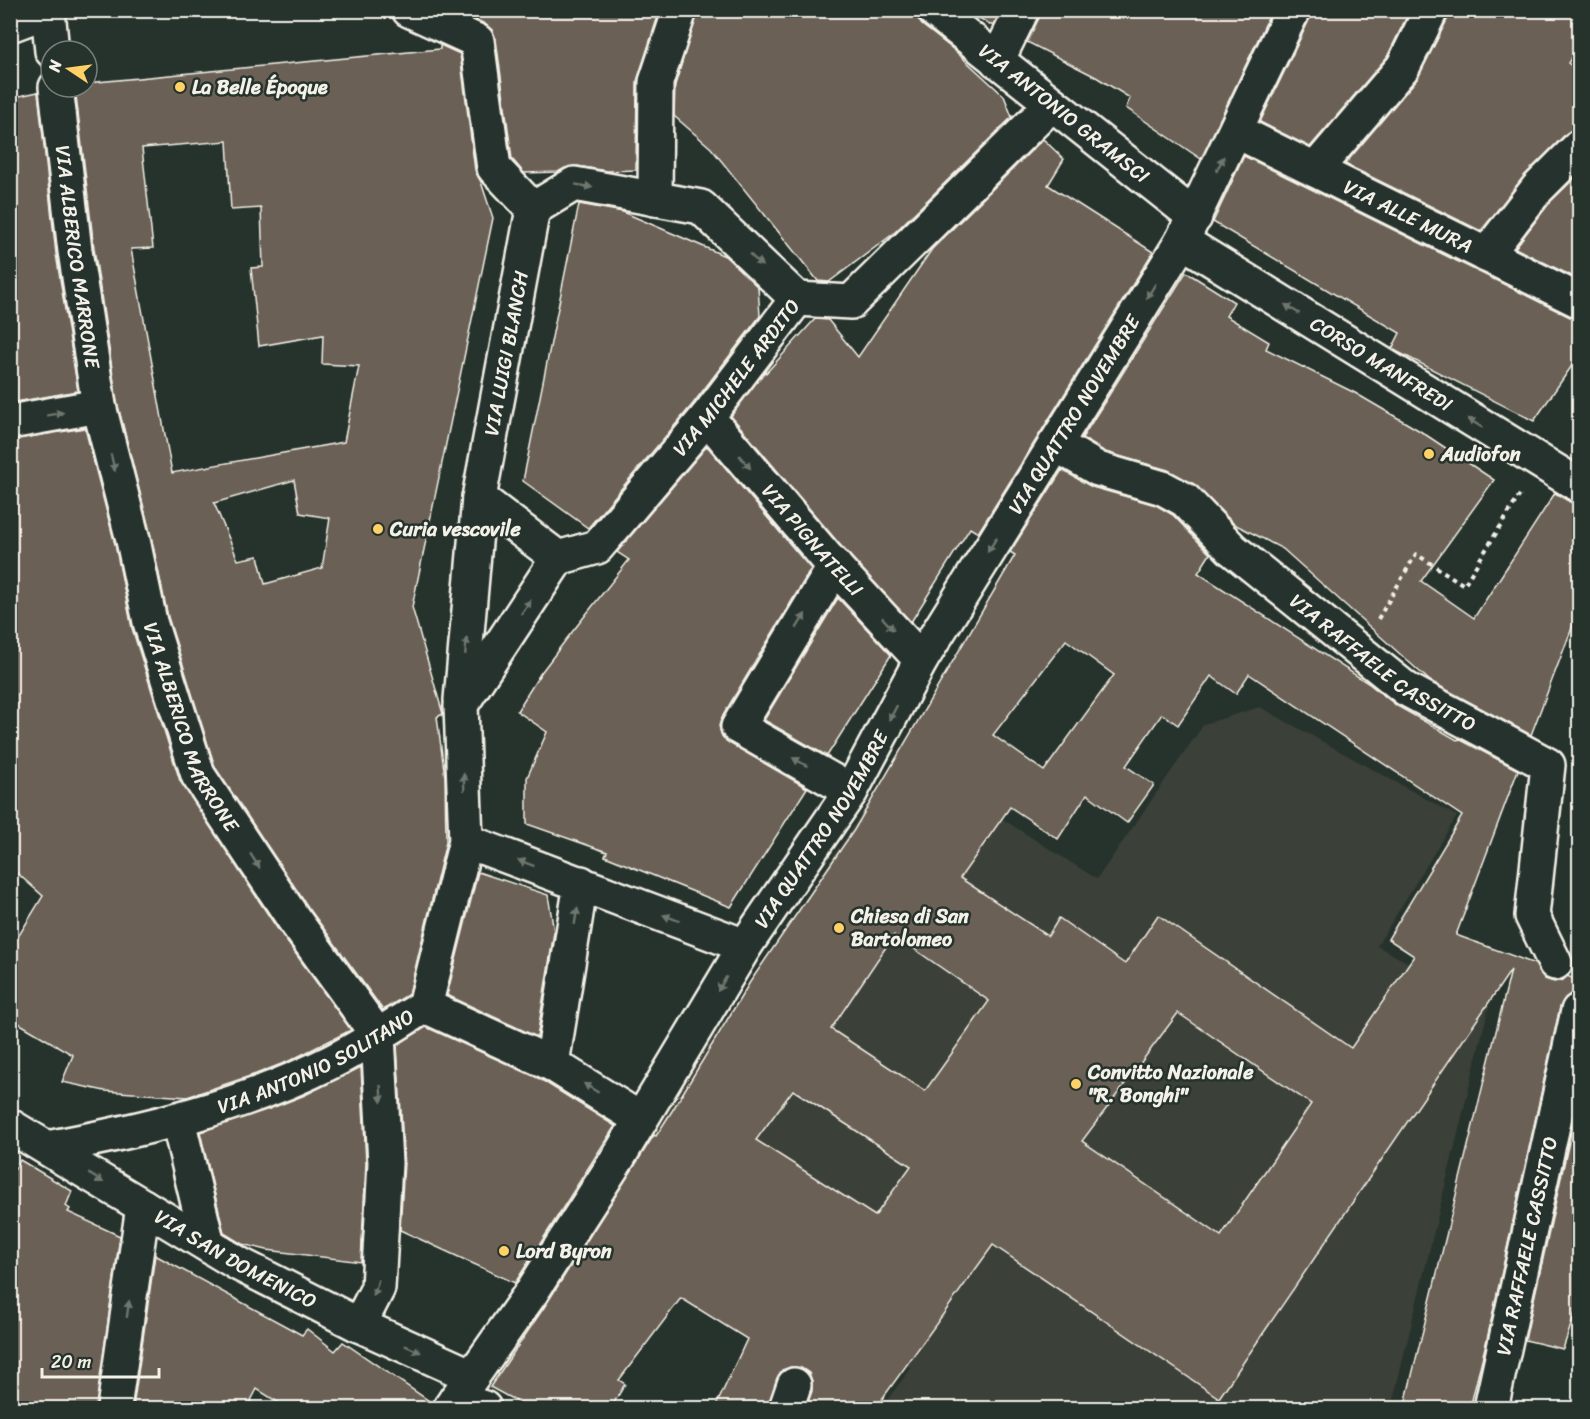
<svg xmlns="http://www.w3.org/2000/svg" width="1590" height="1419" viewBox="0 0 1590 1419" font-family="Sriracha,sans-serif">
  <style>
    .built { fill: #3a4039 }
    .building { fill: #6a6054; stroke: #f4f1e8; stroke-width: 1.5; fill-rule: evenodd }
    .lines { fill: none; stroke-linecap: round; stroke-linejoin: round }
    .minor-casing { stroke: #f4f1e8; stroke-width: 38 }
    .path { stroke: #f4f1e8; stroke-width: 4; stroke-dasharray: 4.5 4.5; stroke-linecap: butt }
    .minor { stroke: #26332d; stroke-width: 33 }
    .oneway { fill: #6e766e }
    .poi-dot { fill: #ffd166; stroke: #26332d; stroke-width: 2 }
    .labels { text-anchor: middle; stroke-width: 5; stroke-linejoin: round; paint-order: stroke }
    .poi-label { font-size: 20px; font-weight: bold; fill: #f4f1e8; stroke: #26332d; text-anchor: start }
    .street-label { font-size: 20px; fill: #f4f1e8; stroke: #26332d }
  </style>
  <rect width="100%" height="100%" fill="#26332d"/>
  <filter id="ink" filterUnits="userSpaceOnUse"><feTurbulence type="fractalNoise" baseFrequency=".0167" numOctaves="2"/><feDisplacementMap in="SourceGraphic" scale="12" xChannelSelector="R" yChannelSelector="G"/><feConvolveMatrix kernelMatrix="1 2 1 2 8 2 1 2 1" color-interpolation-filters="sRGB"/></filter>
  <g filter="url(#ink)">
    <!-- built -->
    <path class="built" d="M1260,707L1457,816L1377,946L1489,1006L1391,1408H883L885,1403L911,1368L632,1161L867,805L908,831L941,780L1097,879L1204,724Z"/>
    <!-- building -->
    <g class="building">
      <path d="M455,10H660L637,81L636,170L607,171L577,166L565,168L558,172L524,173L512,159L496,39L492,30L485,24Z"/>
      <path d="M698,10H912L922,25L954,50L1004,96L1012,117L893,234L829,282L818,281L711,148L674,116L675,85Z"/>
      <path d="M965,10H1001L993,26Z"/>
      <path d="M1040,10H1272L1201,159L1126,108L1130,98L1096,77L1027,42L1039,18Z"/>
      <path d="M1311,10H1410L1387,57L1310,147L1260,122L1310,18Z"/>
      <path d="M1449,10H1580V44L1568,63L1580,72V128L1567,133L1524,176L1481,231L1345,164L1417,79L1448,18Z"/>
      <path d="M440,45L460,54L475,170L481,182L493,218L412,607L443,714L437,717L445,777L446,842L409,994L383,1010L308,907L215,767L168,617L151,536L117,402L94,248L75,87H87V83L440,49ZM227,141L231,210L261,208L263,267L251,268L259,346L323,335L322,364L359,366L344,442L172,473L131,249L153,248L142,148ZM294,480L300,513L330,518L322,568L265,584L258,556L238,560L214,503Z"/>
      <path d="M38,92L56,254L78,391L10,403V98Z"/>
      <path d="M1043,139L1064,159L1048,185L1153,252L978,533L970,528L911,622L841,546L731,416L765,371L766,373L815,319L828,320L858,357L932,249Z"/>
      <path d="M1244,156L1572,318L1580,319V354L1534,421L1392,349L1400,333L1213,222Z"/>
      <path d="M1580,173V280L1515,248L1551,201Z"/>
      <path d="M579,204L623,212L725,256L758,287L760,316L692,405L588,528L523,481Z"/>
      <path d="M1186,272L1234,302L1226,316L1269,342L1266,349L1355,393L1420,431L1494,480L1421,581L1474,618L1555,493L1570,502L1580,505V607L1531,735L1430,681L1283,549L1234,524L1194,484L1168,470L1105,452L1082,438Z"/>
      <path d="M85,428L115,544L132,628L180,781L277,928L351,1030L289,1061L256,1074L187,1097L105,1091L62,1082L73,1055L10,1018V950L43,896L10,867V440Z"/>
      <path d="M707,446L811,569L722,717L719,726L722,736L729,743L807,788L731,907L605,856L607,852L527,824V778L547,732L517,711L540,674L565,641L629,560L617,552Z"/>
      <path d="M1062,470L1092,487L1156,505L1173,515L1210,554L1198,573L1368,683L1397,706L1457,740L1459,739L1518,770L1456,935L1535,964L1545,979L1554,982L1563,980L1567,976L1580,981V993H1572L1565,998L1560,1007L1488,1335L1470,1408H1404L1511,970L1219,1398L993,1245L882,1399L879,1408H806L812,1391V1381L809,1373L801,1368L791,1367L782,1370L777,1378L768,1408H715L747,1339L681,1298L619,1380L625,1384L611,1408H529L490,1387L547,1303L654,1135L656,1136L672,1111L750,982L854,830L1015,555L1010,552ZM1066,640L1114,675L1044,771L993,735ZM1249,674L1462,816L1388,939L1414,956L1351,1048L1158,915L1125,964L1059,918L1048,936L960,878L1010,807L1058,839L1087,794L1127,823L1154,785L1126,766L1162,714L1178,725L1211,676L1236,694ZM894,935L989,1001L925,1091L831,1029ZM1178,1013L1311,1104L1221,1236L1082,1141ZM793,1090L911,1166L875,1216L756,1140Z"/>
      <path d="M838,598L891,655L827,756L764,720Z"/>
      <path d="M478,872L548,895L554,932L537,1037L447,995Z"/>
      <path d="M426,1027L540,1079L615,1126L515,1283L400,1230L404,1162L397,1045Z"/>
      <path d="M361,1067L366,1163L361,1262L267,1250L242,1244L224,1233L200,1132L269,1109L305,1095Z"/>
      <path d="M1580,1092V1298L1563,1349L1525,1340Z"/>
      <path d="M20,1160L72,1191L66,1206L70,1209L68,1212L120,1236L96,1408H10V1177Z"/>
      <path d="M155,1255L302,1335L307,1329L335,1351L343,1342L432,1403V1408H287L257,1389L247,1408H133Z"/>
    </g>
    <g class="lines">
      <defs>
        <g id="minor">
          <path d="M409,10L477,41L494,168L533,209"/>
          <path id="s1" d="M934,10L1195,217"/>
          <path d="M48,11L52,51"/>
          <path d="M10,25L50,10"/>
          <path d="M997,61L1022,10"/>
          <path id="s2" d="M56,87L75,251L99,406L133,540L150,622L198,775L293,918L378,1036L385,1163L378,1288L359,1325"/>
          <path id="s3" d="M1236,131L1580,301"/>
          <path d="M1315,170L1403,67L1431,10"/>
          <path d="M655,199L656,82L680,10"/>
          <path d="M533,209L574,184L701,207L797,299"/>
          <path id="s4" d="M1182,241L1580,486"/>
          <path d="M1486,255L1537,189L1580,146"/>
          <path d="M797,299L851,302L1052,104"/>
          <path id="s5" d="M707,417L827,558L921,660"/>
          <path d="M10,422L99,406"/>
          <path id="s6" d="M1055,444L1098,469L1163,488L1185,500L1232,549L1406,689L1548,765L1532,916L1555,963"/>
          <path id="s7" d="M558,558L597,547L707,417L797,299"/>
          <path d="M835,566L738,727L851,791"/>
          <path id="s8" d="M461,700L479,498L533,209"/>
          <path d="M466,841L745,946"/>
          <path d="M581,883L552,1064L640,1119"/>
          <path d="M425,1006L552,1064"/>
          <path d="M178,1120L208,1245"/>
          <path id="s9" d="M10,1126L239,1264L359,1325L472,1376"/>
          <path id="s10" d="M47,1148C144,1130 241,1107 331,1062C363,1046 394,1025 425,1006L466,841L461,705L558,558L479,498"/>
          <path d="M456,1399L484,1408"/>
          <path d="M114,1408L143,1206"/>
          <path id="s11" d="M450,1408L531,1293L618,1158L745,946L851,791L921,660L1182,241L1293,10"/>
          <path d="M786,1408L794,1385"/>
          <path id="s12" d="M1491,1408L1578,1011"/>
        </g>
      </defs>
      <!-- minor casing -->
      <use href="#minor" class="minor-casing"/>
      <!-- path -->
      <path class="path" d="M1378,619L1416,554L1464,585L1521,493"/>
      <!-- minor -->
      <use href="#minor" class="minor"/>
    </g>
    <!-- one-way arrows -->
    <defs><path id="oneway-solid" d="M-6-.8H1V-3.2L6.5 0L1 3.2V.8H-6Z" transform="scale(1.5)"/></defs>
    <g class="oneway">
      <use href="#oneway-solid" transform="translate(1220 164) rotate(-64)"/>
      <use href="#oneway-solid" transform="translate(584 186) rotate(10)"/>
      <use href="#oneway-solid" transform="translate(756 260) rotate(43)"/>
      <use href="#oneway-solid" transform="translate(1151 291) rotate(122)"/>
      <use href="#oneway-solid" transform="translate(1292 309) rotate(-148)"/>
      <use href="#oneway-solid" transform="translate(55 414) rotate(-10)"/>
      <use href="#oneway-solid" transform="translate(1475 423) rotate(-148)"/>
      <use href="#oneway-solid" transform="translate(745 462) rotate(50)"/>
      <use href="#oneway-solid" transform="translate(113 463) rotate(76)"/>
      <use href="#oneway-solid" transform="translate(992 545) rotate(122)"/>
      <use href="#oneway-solid" transform="translate(526 607) rotate(-56)"/>
      <use href="#oneway-solid" transform="translate(801 621) rotate(-59)"/>
      <use href="#oneway-solid" transform="translate(888 624) rotate(48)"/>
      <use href="#oneway-solid" transform="translate(466 646) rotate(-85)"/>
      <use href="#oneway-solid" transform="translate(893 713) rotate(118)"/>
      <use href="#oneway-solid" transform="translate(800 762) rotate(-150)"/>
      <use href="#oneway-solid" transform="translate(464 782) rotate(-92)"/>
      <use href="#oneway-solid" transform="translate(255 861) rotate(57)"/>
      <use href="#oneway-solid" transform="translate(526 863) rotate(-159)"/>
      <use href="#oneway-solid" transform="translate(576 916) rotate(-81)"/>
      <use href="#oneway-solid" transform="translate(671 918) rotate(-159)"/>
      <use href="#oneway-solid" transform="translate(722 984) rotate(121)"/>
      <use href="#oneway-solid" transform="translate(591 1088) rotate(-148)"/>
      <use href="#oneway-solid" transform="translate(381 1094) rotate(87)"/>
      <use href="#oneway-solid" transform="translate(96 1178) rotate(31)"/>
      <use href="#oneway-solid" transform="translate(376 1288) rotate(106)"/>
      <use href="#oneway-solid" transform="translate(128 1309) rotate(-82)"/>
      <use href="#oneway-solid" transform="translate(413 1349) rotate(24)"/>
    </g>
  </g>
  <!-- markers -->
  <g class="poi-dot">
    <circle cx="180" cy="87" r="6"/>
    <circle cx="1429" cy="454" r="6"/>
    <circle cx="378" cy="529" r="6"/>
    <circle cx="839" cy="928" r="6"/>
    <circle cx="1076" cy="1084" r="6"/>
    <circle cx="504" cy="1251" r="6"/>
  </g>
  <g class="labels">
    <!-- poi labels -->
    <g class="poi-label">
      <text x="192" y="94">La Belle Époque</text>
      <text x="1441" y="461">Audiofon</text>
      <text x="390" y="536">Curia vescovile</text>
      <text x="851" y="923">Chiesa di San<tspan x="851" dy="23">Bartolomeo</tspan></text>
      <text x="1088" y="1079">Convitto Nazionale<tspan x="1088" dy="23">"R. Bonghi"</tspan></text>
      <text x="516" y="1258">Lord Byron</text>
    </g>
    <!-- street labels -->
    <g class="street-label">
      <text dy="7" stroke="none"><textPath href="#s1" startOffset="166">VIA ANTONIO GRAMSCI</textPath></text>
      <text dy="7" stroke="none"><textPath href="#s3" startOffset="192">VIA ALLE MURA</textPath></text>
      <text dy="7" stroke="none"><textPath href="#s2" startOffset="171">VIA ALBERICO MARRONE</textPath></text>
      <text dy="7" stroke="none"><textPath href="#s8" startOffset="350">VIA LUIGI BLANCH</textPath></text>
      <text dy="7" stroke="none"><textPath href="#s4" startOffset="234">CORSO MANFREDI</textPath></text>
      <text dy="7" stroke="none"><textPath href="#s7" startOffset="260">VIA MICHELE ARDITO</textPath></text>
      <text dy="7" stroke="none"><textPath href="#s11" startOffset="1174">VIA QUATTRO NOVEMBRE</textPath></text>
      <text dy="7" stroke="none"><textPath href="#s5" startOffset="162">VIA PIGNATELLI</textPath></text>
      <text dy="7" stroke="none"><textPath href="#s6" startOffset="400">VIA RAFFAELE CASSITTO</textPath></text>
      <text dy="7" stroke="none"><textPath href="#s2" startOffset="657">VIA ALBERICO MARRONE</textPath></text>
      <text dy="7" stroke="none"><textPath href="#s11" startOffset="688">VIA QUATTRO NOVEMBRE</textPath></text>
      <text dy="7" stroke="none"><textPath href="#s10" startOffset="284">VIA ANTONIO SOLITANO</textPath></text>
      <text dy="7" stroke="none"><textPath href="#s12" startOffset="166">VIA RAFFAELE CASSITTO</textPath></text>
      <text dy="7" stroke="none"><textPath href="#s9" startOffset="262">VIA SAN DOMENICO</textPath></text>
    </g>
  </g>
  <!-- margin -->
  <rect width="1590" height="1419" fill="none" stroke="#26332d" stroke-width="36"/>
  <rect x="18" y="18" width="1554" height="1383" fill="none" stroke="#f4f1e8" stroke-width="2" filter="url(#ink)"/>
  <!-- north arrow -->
  <g transform="translate(69 69) rotate(283)"><circle r="28" fill="#26332d" stroke="#787f78" stroke-width="1.5"/>
  <path d="M0-4.5L10 22L0 15L-10 22Z" fill="#ffd166"/>
  <text y="-9" font-size="16" font-weight="bold" text-anchor="middle" fill="#f4f1e8">N</text>
  </g>
  <!-- scale -->
  <path d="M42 1368v9h117v-9" fill="none" stroke="#f4f1e8" stroke-width="3"/>
  <text x="51" y="1368" font-size="18" fill="#f4f1e8" stroke="#26332d" stroke-width="4.5" paint-order="stroke">20 m</text>
</svg>
